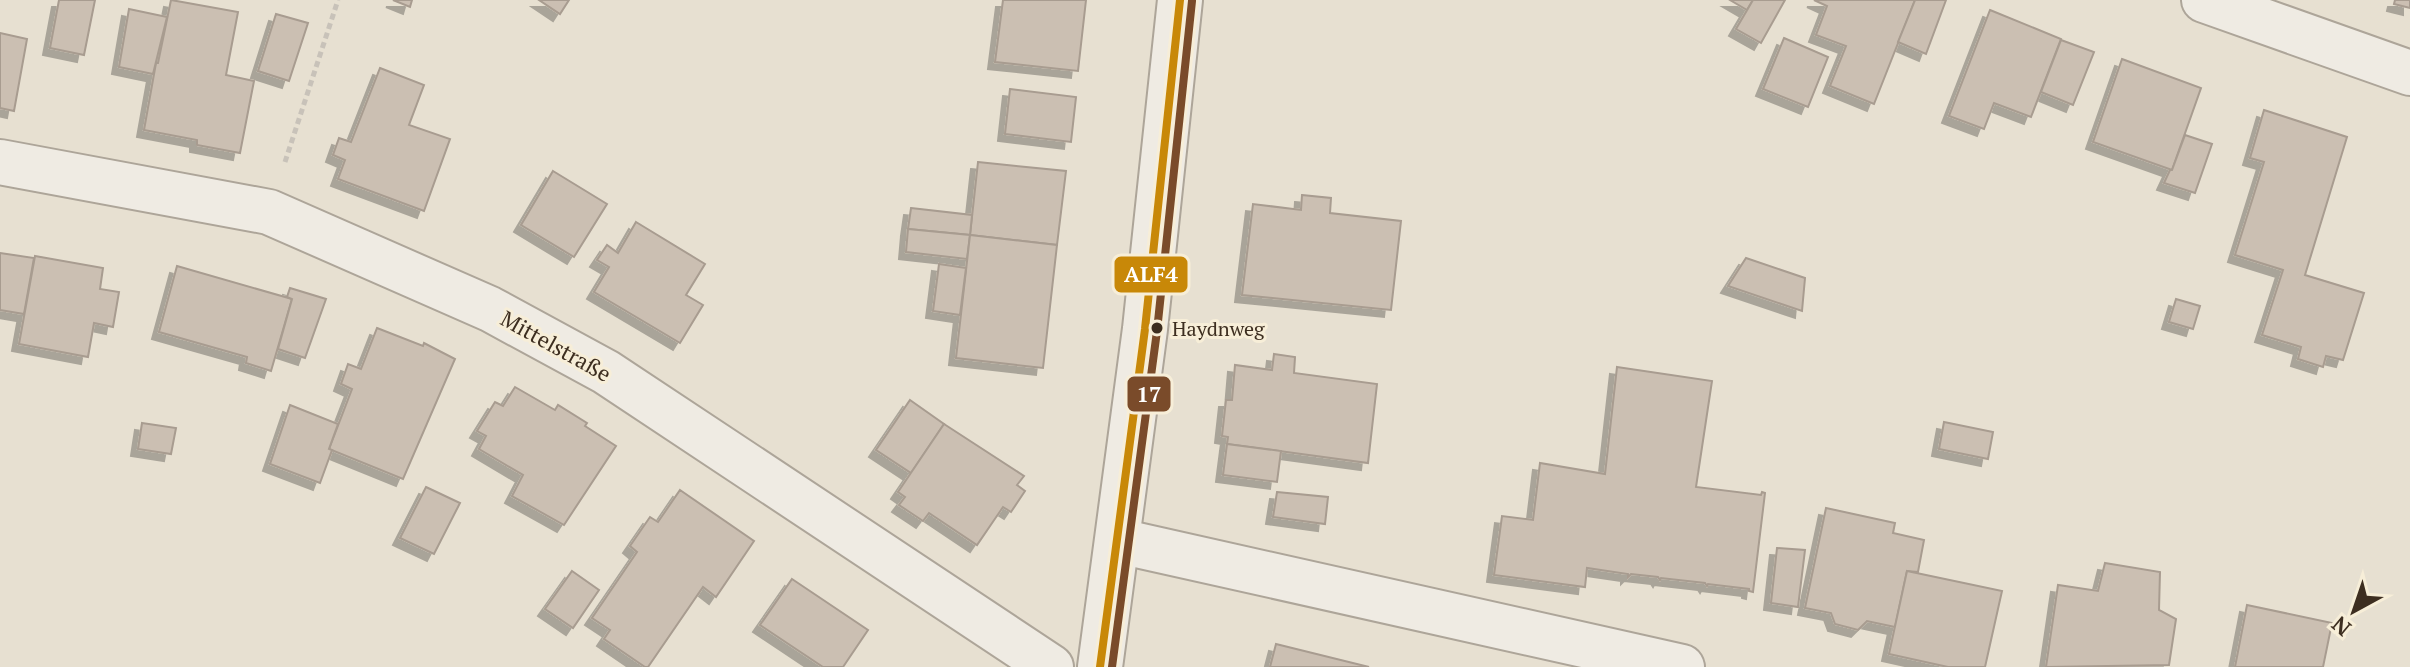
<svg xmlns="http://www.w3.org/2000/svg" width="2410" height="667" viewBox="0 0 2410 667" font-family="'PT Serif',serif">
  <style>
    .building { fill: #cbbfb2; stroke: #a89c90; stroke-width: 2; filter: url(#shadow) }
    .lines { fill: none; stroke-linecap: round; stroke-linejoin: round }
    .minor-casing { stroke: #ada599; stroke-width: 48 }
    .path { stroke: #c8c2b9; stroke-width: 5; stroke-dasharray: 6 4; stroke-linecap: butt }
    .minor { stroke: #efebe3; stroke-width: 44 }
    .bus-1-casing { stroke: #f7eed8; stroke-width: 14 }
    .bus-2-casing { stroke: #f7eed8; stroke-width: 14 }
    .bus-1 { stroke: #c88808; stroke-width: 8 }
    .bus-2 { stroke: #7a4b2a; stroke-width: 8 }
    .bus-dot { fill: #3d2e20; stroke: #f7eed8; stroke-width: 3 }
    .labels { text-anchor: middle; stroke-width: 6; stroke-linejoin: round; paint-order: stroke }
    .bus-label { font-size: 20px; fill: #3d2e20; stroke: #f7eed8; text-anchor: start }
    .street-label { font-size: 22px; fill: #3d2e20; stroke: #f7eed8 }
    .line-badge { stroke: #f7eed8; stroke-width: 3 }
    .badge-label { font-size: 22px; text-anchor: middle; font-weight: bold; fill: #fff }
  </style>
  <defs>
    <filter id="shadow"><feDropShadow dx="-7" dy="7" stdDeviation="0" flood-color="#0004"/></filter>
  </defs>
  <rect width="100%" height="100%" fill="#e7e0d1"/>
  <!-- building -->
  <g class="building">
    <path d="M59,0H95L84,55L50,48Z"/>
    <path d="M171,0L238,12L226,75L254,81L240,153L197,145V140L144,130L156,63H158Z"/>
    <path d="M393,0H412L410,7Z"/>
    <path d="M539,0H569L560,14Z"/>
    <path d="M1003,0H1086L1078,71L995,62Z"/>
    <path d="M1730,0H1753L1747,10Z"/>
    <path d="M1753,0H1785L1761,43L1736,29Z"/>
    <path d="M1915,0L1874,104L1830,86L1846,46L1816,35L1827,6L1814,0Z"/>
    <path d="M1915,0H1946L1926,54L1898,42Z"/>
    <path d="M2395,0H2410V8L2394,4Z"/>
    <path d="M129,9L167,17L153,74L119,67Z"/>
    <path d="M1990,10L2061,39L2031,117L1994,103L1984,129L1949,116Z"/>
    <path d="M276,14L308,23L289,81L258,71Z"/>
    <path d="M0,33L27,39L14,111L0,108Z"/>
    <path d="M1784,38L1828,57L1808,107L1763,89Z"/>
    <path d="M2061,40L2094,52L2073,105L2041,92Z"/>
    <path d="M2122,59L2201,88L2172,170L2093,142Z"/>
    <path d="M380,68L424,85L409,125L450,139L424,211L338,179L345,160L333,155L339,138L351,142Z"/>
    <path d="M1010,89L1076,97L1071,142L1005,134Z"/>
    <path d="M2264,110L2347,137L2305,275L2364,293L2343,360L2326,356L2323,367L2298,359L2301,347L2262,335L2283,270L2235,255L2264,162L2250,158Z"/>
    <path d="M2185,135L2212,144L2195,193L2164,183L2170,170H2172Z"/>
    <path d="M978,162L1066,171L1057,245L970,235Z"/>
    <path d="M553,171L607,204L574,257L521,225Z"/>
    <path d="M1302,195L1331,198L1330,213L1401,221L1391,310L1242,295L1253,204L1301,210Z"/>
    <path d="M911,208L972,215L970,235L908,229Z"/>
    <path d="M636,222L705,264L686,295L703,305L680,343L594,292L609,267L597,260L607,245L618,253Z"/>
    <path d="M908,229L970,235L967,259L906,252Z"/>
    <path d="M970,235L1057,245L1043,368L956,358Z"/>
    <path d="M0,253L34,258L24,314L0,310Z"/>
    <path d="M35,256L103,268L100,289L119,292L113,327L94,323L88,357L19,344Z"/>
    <path d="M1746,258L1805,278L1802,311L1728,286Z"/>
    <path d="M939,264L966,268L960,315L933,311Z"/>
    <path d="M177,266L292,299L271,371L246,363L247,357L159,332Z"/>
    <path d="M290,288L326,299L305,358L278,349L292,299L287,297Z"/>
    <path d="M2176,299L2200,306L2193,329L2169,322Z"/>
    <path d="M377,328L423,346L424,343L455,359L403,479L329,449L352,389L341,384L348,364L361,369Z"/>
    <path d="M1274,354L1295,357L1294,373L1377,384L1368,463L1227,444L1228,437L1222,436L1226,400H1232L1235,365L1272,370Z"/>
    <path d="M1617,367L1712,381L1696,487L1761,495L1762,492L1765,493L1753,592L1749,591V589L1708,584L1707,586L1705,583L1661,578L1660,580L1658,577L1631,574L1628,577V574L1587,568L1585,587L1494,575L1502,516L1533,520L1540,463L1605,474Z"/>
    <path d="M515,387L555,410L558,405L587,423L585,426L616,446L564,525L512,496L523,475L479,449L486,436L477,431L495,402L503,406Z"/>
    <path d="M910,400L944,424L911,473L876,450Z"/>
    <path d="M290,405L338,424L329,449L332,450L320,483L270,464Z"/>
    <path d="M1944,422L1993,432L1988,459L1939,449Z"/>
    <path d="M142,423L176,428L171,454L138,449Z"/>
    <path d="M944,424L1024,476L1017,485L1025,491L1011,512L1003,507L977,545L929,513L923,521L899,505L905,497L898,492Z"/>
    <path d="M1227,444L1281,451L1277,482L1223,475Z"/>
    <path d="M426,487L460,503L434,554L400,538Z"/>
    <path d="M680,490L754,541L716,597L703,587L648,667H645L604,639L610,630L592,618L637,552L630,546L650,517L658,522Z"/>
    <path d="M1277,492L1328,497L1325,524L1273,517Z"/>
    <path d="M1826,508L1895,523L1893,533L1924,540L1918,572L1907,571L1895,627L1867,621L1858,630L1835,624L1831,613L1805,608Z"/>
    <path d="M1777,548L1805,550L1798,607L1771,603Z"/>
    <path d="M2105,563L2160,572L2159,610L2176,619L2169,665L2046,667L2058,585L2098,591Z"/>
    <path d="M572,571L599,590L573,628L545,609Z"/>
    <path d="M1907,571L2002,591L1985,667H1948L1889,654Z"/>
    <path d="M792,579L868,630L843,667H823L760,625Z"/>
    <path d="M2247,605L2332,623L2323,667H2235Z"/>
    <path d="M1276,644L1369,667H1270Z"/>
  </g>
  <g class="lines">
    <defs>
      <g id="minor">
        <path d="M2204,0L2410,73"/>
        <path d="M0,162L269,212L490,309L606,372L1051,667"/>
        <path d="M1119,541L1682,667"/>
        <path d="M1100,667L1145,329L1180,0"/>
      </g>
    </defs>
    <!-- minor casing -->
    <use href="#minor" class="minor-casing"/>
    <!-- path -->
    <path class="path" d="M285,162L338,0"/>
    <!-- minor -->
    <use href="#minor" class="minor"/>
    <defs>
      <path id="bus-1" d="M1100,667L1145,329L1180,0"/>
      <path id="bus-2" d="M1112,667L1157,331L1192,1"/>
    </defs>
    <!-- bus-1 casing -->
    <use href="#bus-1" class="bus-1-casing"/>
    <!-- bus-2 casing -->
    <use href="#bus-2" class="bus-2-casing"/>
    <!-- bus-1 -->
    <use href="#bus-1" class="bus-1"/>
    <!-- bus-2 -->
    <use href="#bus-2" class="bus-2"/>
  </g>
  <!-- markers -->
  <circle class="bus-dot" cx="1157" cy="328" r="7"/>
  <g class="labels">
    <!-- bus labels -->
    <g class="bus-label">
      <text x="1172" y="336">Haydnweg</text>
    </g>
    <!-- street labels -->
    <g class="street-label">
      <text transform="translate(556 346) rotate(29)" y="8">Mittelstraße</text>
    </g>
  </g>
  <g class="line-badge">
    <rect x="1113" y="255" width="76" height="39" rx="8" fill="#c88808"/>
    <rect x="1126" y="375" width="46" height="38" rx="8" fill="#7a4b2a"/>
  </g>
  <g class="badge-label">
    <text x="1151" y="282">ALF4</text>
    <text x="1149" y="402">17</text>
  </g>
  <!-- north arrow -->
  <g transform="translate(2354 611) rotate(220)" stroke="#f7eed8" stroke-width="6" paint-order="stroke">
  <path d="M0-6L14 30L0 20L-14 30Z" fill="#3d2e20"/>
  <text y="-12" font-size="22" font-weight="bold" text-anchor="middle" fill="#3d2e20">N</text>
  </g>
</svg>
